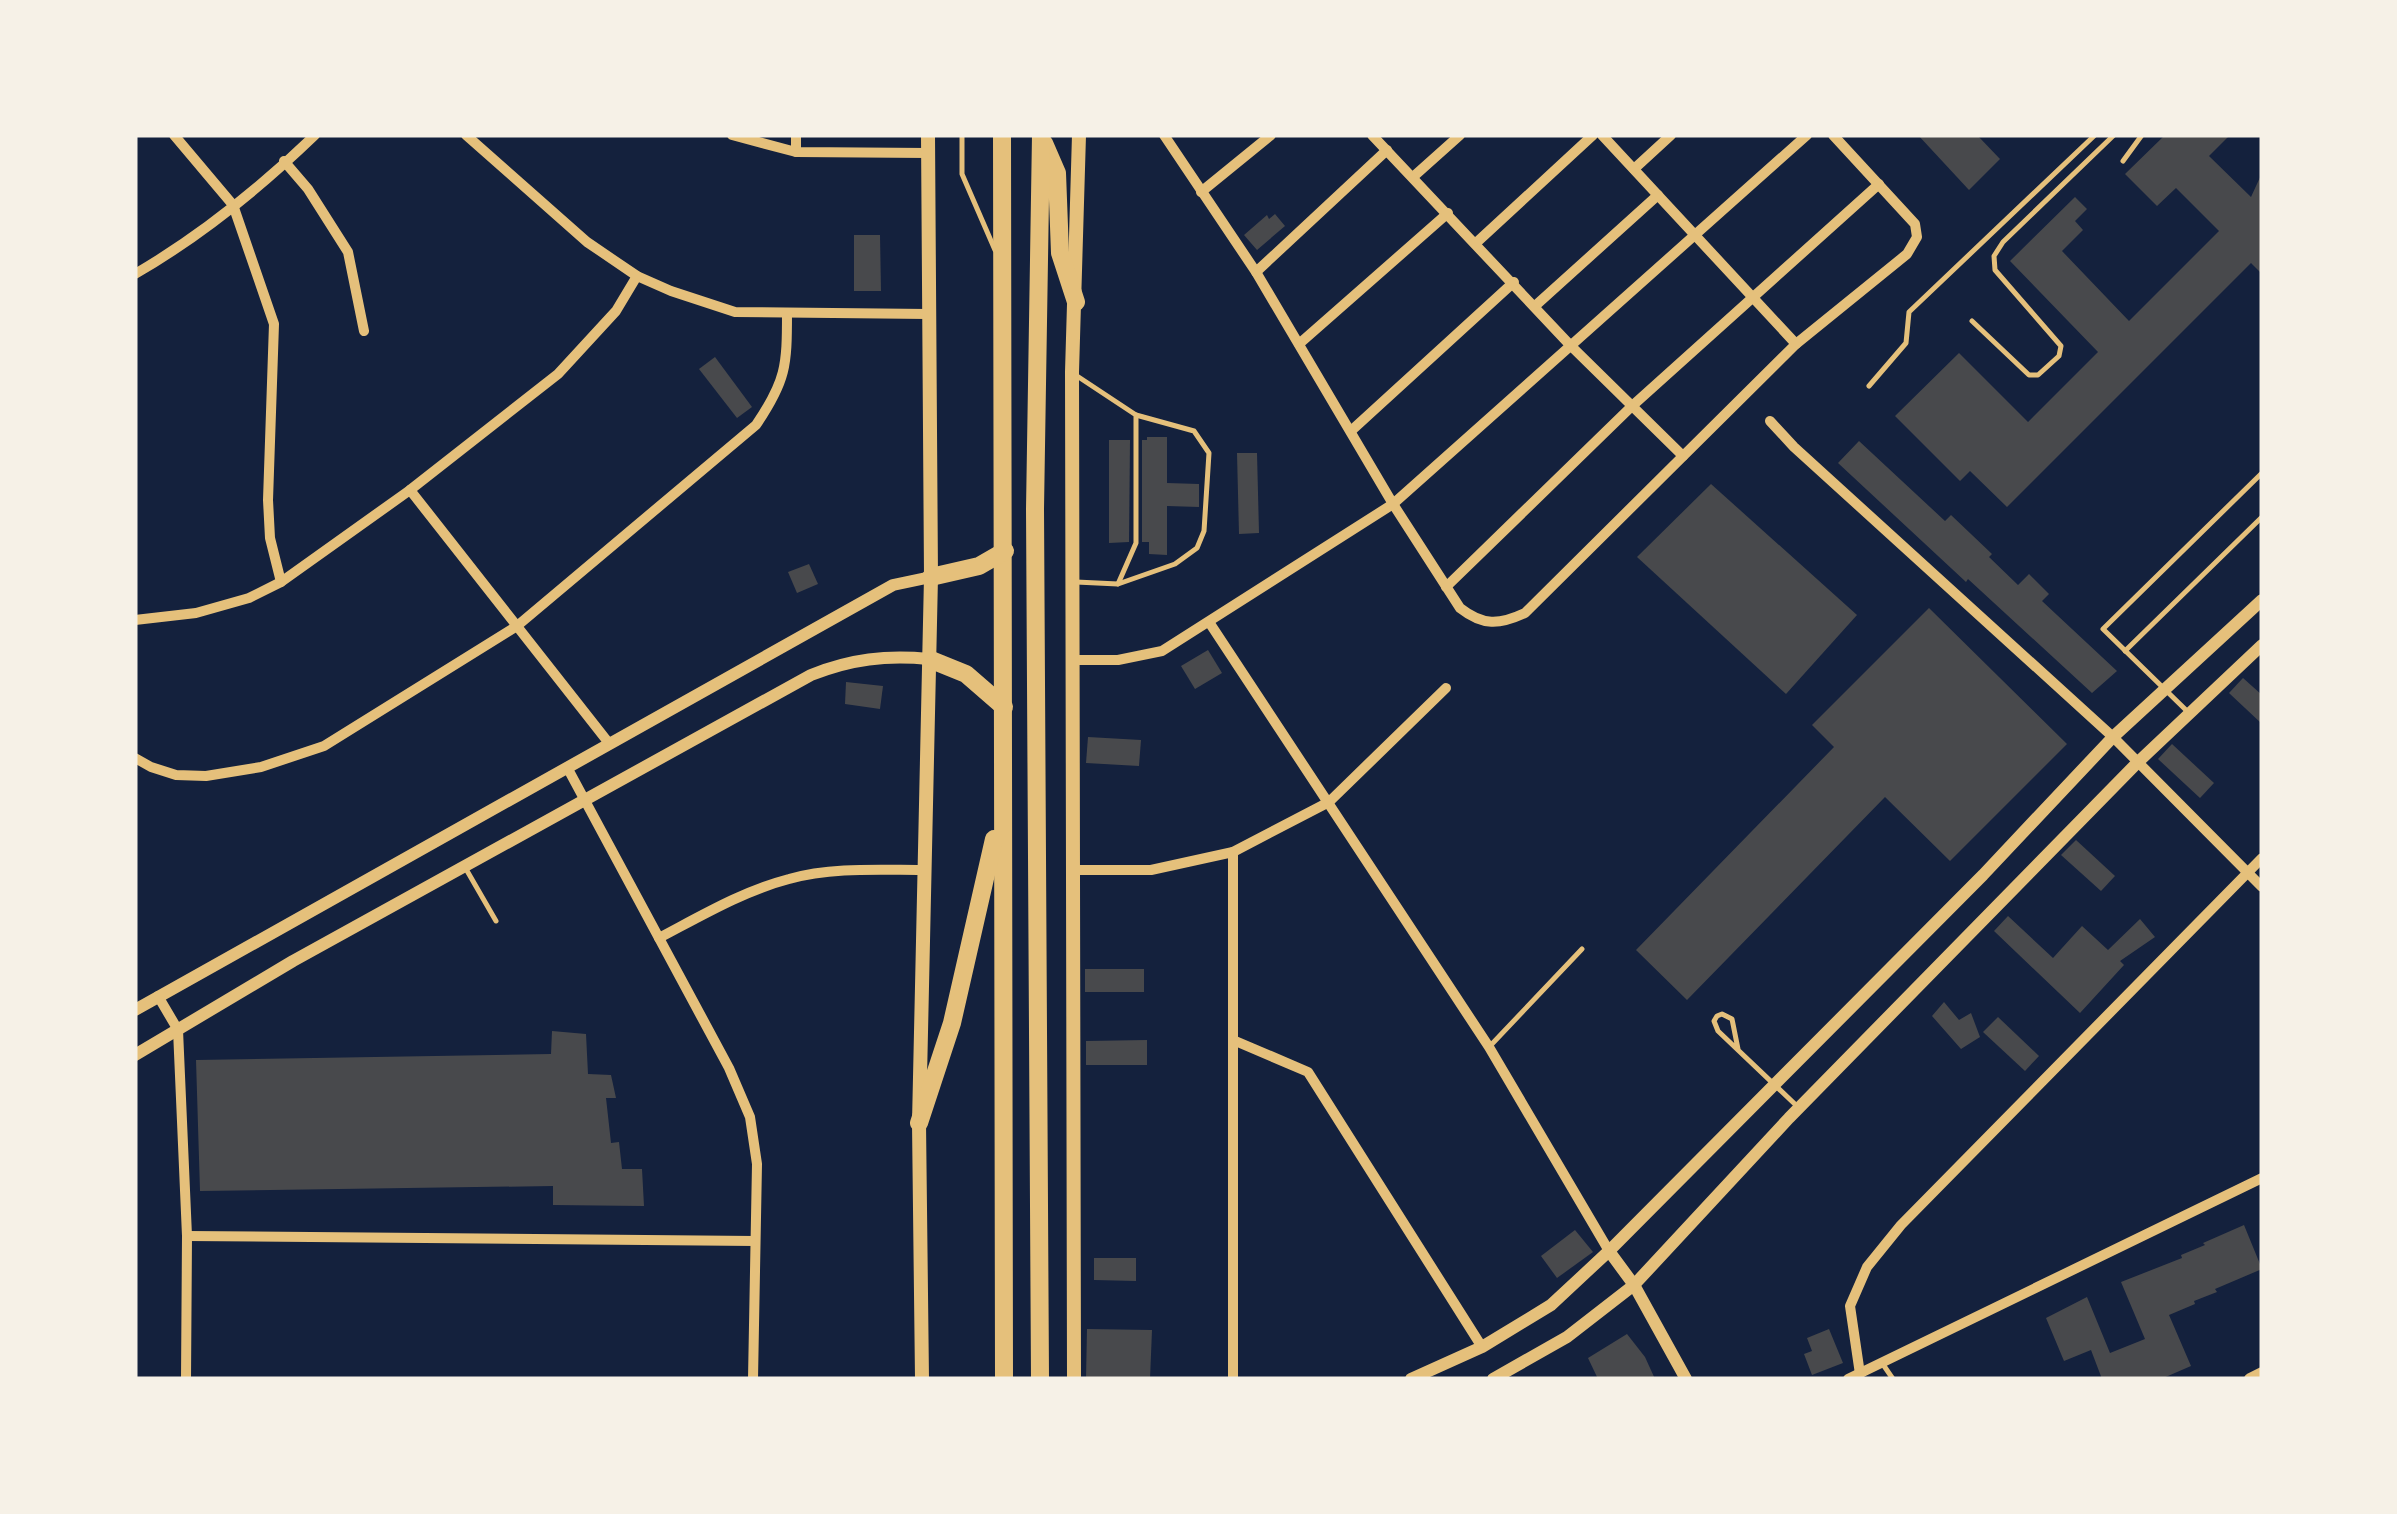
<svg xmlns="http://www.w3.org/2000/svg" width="2397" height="1514" viewBox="0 0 2397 1514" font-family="'Sofia Sans Condensed',sans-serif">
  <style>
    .building { fill: #48494c }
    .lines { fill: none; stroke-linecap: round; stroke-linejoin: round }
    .service { stroke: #e5c07b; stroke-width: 5 }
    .minor { stroke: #e5c07b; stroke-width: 10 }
    .tertiary { stroke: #e5c07b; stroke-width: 12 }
    .secondary { stroke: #e5c07b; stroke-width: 14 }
    .motorway { stroke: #e5c07b; stroke-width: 18 }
  </style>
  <rect width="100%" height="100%" fill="#14213d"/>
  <!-- building -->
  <g class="building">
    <path d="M1918,135H1977L2000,159L1969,190Z"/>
    <path d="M2165,135H2230L2209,156L2251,197L2262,173V274L2251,263L2007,507L1970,471L1960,481L1895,416L1959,353L2028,422L2098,352L2010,261L2075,197L2087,209L2075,221L2083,230L2062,251L2129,321L2219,231L2176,188L2157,206L2125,174Z"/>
    <path d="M1275,214L1285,226L1257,250L1244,235L1267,215L1269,219Z"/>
    <path d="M854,235H880L881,291H854Z"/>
    <path d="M715,357L752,407L737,418L699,369Z"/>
    <path d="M1147,437H1167V483L1199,484V507L1167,506V555L1149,554V542H1142V440H1147Z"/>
    <path d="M1109,440H1130L1129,542L1109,543Z"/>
    <path d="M1859,441L1945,521L1951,515L1992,554L1989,557L2018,585L2029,574L2049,594L2042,601L2117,671L2092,693L1968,579L1966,582L1838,463Z"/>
    <path d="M1237,453H1257L1259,533L1239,534Z"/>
    <path d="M1711,484L1857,615L1786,694L1637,557Z"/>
    <path d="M809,564L818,584L797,593L788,572Z"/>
    <path d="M1929,608L2067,744L1950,861L1885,797L1687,1000L1636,950L1834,747L1812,725Z"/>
    <path d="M1208,650L1222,673L1195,689L1181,666Z"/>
    <path d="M2243,678L2262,695V724L2229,693Z"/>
    <path d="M846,682L883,686L880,709L845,704Z"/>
    <path d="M1088,737L1141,740L1139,766L1086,763Z"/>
    <path d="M2172,744L2214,783L2200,798L2158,759Z"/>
    <path d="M2076,840L2115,876L2101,891L2061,855Z"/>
    <path d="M2008,916L2053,958L2082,926L2108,950L2140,919L2155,937L2120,961L2124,965L2080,1013L1994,931Z"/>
    <rect x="1085" y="969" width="59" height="23"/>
    <path d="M1944,1002L1959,1020L1971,1013L1980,1037L1961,1049L1932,1016Z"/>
    <path d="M1998,1017L2039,1056L2025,1071L1983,1032Z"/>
    <path d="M552,1031L586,1034L588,1074L611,1075L616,1098H606L611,1143L619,1142L622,1169H642L644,1206L553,1205V1186L200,1191L196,1060L551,1054Z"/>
    <path d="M1147,1040V1065H1086V1041Z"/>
    <path d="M2244,1225L2262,1269L2215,1289L2217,1292L2194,1301L2195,1304L2169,1315L2191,1366L2161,1379H2102L2091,1350L2064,1361L2046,1318L2087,1297L2110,1353L2145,1339L2121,1282L2182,1258L2181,1255L2205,1245L2203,1243Z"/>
    <path d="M1575,1230L1593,1252L1557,1278L1541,1256Z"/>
    <path d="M1094,1258H1136V1281L1094,1280Z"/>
    <path d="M1087,1329L1152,1330L1150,1379H1086Z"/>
    <path d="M1829,1329L1843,1363L1812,1375L1804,1354L1812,1351L1807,1338Z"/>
    <path d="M1627,1334L1645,1357L1655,1379H1598L1588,1358Z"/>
  </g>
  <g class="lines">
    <!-- service -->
    <g class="service">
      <path d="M962,135V174L995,250"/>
      <path d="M2123,161L2142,135"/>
      <path d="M1972,321L2029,375H2038L2059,356L2061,346L1995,270L1994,256L2003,242L2114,135"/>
      <path d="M1074,374L1136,415V543L1118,584L1076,582"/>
      <path d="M1869,386L1906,343L1909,312L2095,135"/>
      <path d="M1118,584L1175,564L1197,548L1204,531L1209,453L1194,431L1136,415"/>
      <path d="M2125,651L2262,517"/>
      <path d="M2188,712L2103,629L2262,473"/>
      <path d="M466,869L496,921"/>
      <path d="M1491,1045L1582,949"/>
      <path d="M1738,1049L1732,1019L1722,1014L1717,1016L1714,1021L1718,1031L1799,1108"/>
      <path d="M1882,1363L1893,1379"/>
    </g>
    <!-- minor -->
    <g class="minor">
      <path d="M174,135L233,205L274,324L268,500L270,538L281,582"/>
      <path d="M466,135L587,242L637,276L671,291L735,312L928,314"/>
      <path d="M732,135L796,152L928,153"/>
      <path d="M796,135V152"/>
      <path d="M1164,135L1256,272L1393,504L1460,608C1483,626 1499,625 1525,613L1796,344L1907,254L1917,237L1915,224L1833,135"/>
      <path d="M1372,135L1570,345L1683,456"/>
      <path d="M1602,135L1796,344"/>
      <path d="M284,161L308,189L348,252L364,331"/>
      <path d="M1634,169L1671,135"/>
      <path d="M1413,177L1460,135"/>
      <path d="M1201,192L1271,135"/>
      <path d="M1476,243L1593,135"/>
      <path d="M1256,272L1387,150"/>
      <path d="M135,274C199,237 262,186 315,135"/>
      <path d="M1535,306L1658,195"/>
      <path d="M1299,344L1448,213"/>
      <path d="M1770,421L1794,447L2113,737L2262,887"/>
      <path d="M1352,430L1514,282"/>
      <path d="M410,490L608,742"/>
      <path d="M1446,587L1631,407L1879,184"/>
      <path d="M135,620L196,613L249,598L281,582L410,490L558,374L616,311L637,276"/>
      <path d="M1209,622L1489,1047L1609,1251"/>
      <path d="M1074,660H1118L1162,651L1393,504L1807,135"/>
      <path d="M135,758L151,767L176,775L206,776L261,767L324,746L517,626L756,425C786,381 787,366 787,313"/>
      <path d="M568,769L729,1068L750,1117L757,1164L753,1379"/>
      <path d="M1074,870H1151L1233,852L1329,802L1446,688"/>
      <path d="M659,938C701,916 743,891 789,879C831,867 879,870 922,870"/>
      <path d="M158,996L178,1030L187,1236L186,1379"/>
      <path d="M1233,1040L1308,1072L1482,1347"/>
      <path d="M187,1236L755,1241"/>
      <path d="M1860,1374L1850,1306L1867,1267L1901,1225L2262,858"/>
      <path d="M1233,1379V852"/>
      <path d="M1848,1379L2262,1178"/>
    </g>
    <!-- tertiary -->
    <g class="tertiary">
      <path d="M135,1010L893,585L931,577"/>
      <path d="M135,1055L293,961L811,675C851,659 886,655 929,659"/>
      <path d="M1609,1251L1634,1285L1686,1379"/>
      <path d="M1411,1379L1482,1347L1551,1305L1609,1251L1983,875L2113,737L2262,600"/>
      <path d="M1493,1379L1567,1337L1634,1285L1789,1118L2137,763L2262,645"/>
      <path d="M2250,1379L2262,1373"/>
    </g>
    <!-- secondary -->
    <g class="secondary">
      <path d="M922,1379L919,1123L931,577L928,135"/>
      <path d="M1074,1379L1072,372L1079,135"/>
    </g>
    <!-- motorway -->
    <g class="motorway">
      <path d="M1002,135L1004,1379"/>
      <path d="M1044,143L1057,173L1060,253L1076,302"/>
      <path d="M931,577L979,566L1005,551"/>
      <path d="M929,659L966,674L1004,707"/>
      <path d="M919,1123L952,1023L994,839"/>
      <path d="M1040,1379L1035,509L1041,135"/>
    </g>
  </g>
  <!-- border -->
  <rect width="2397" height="1514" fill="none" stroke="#f6f1e7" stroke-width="275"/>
</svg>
